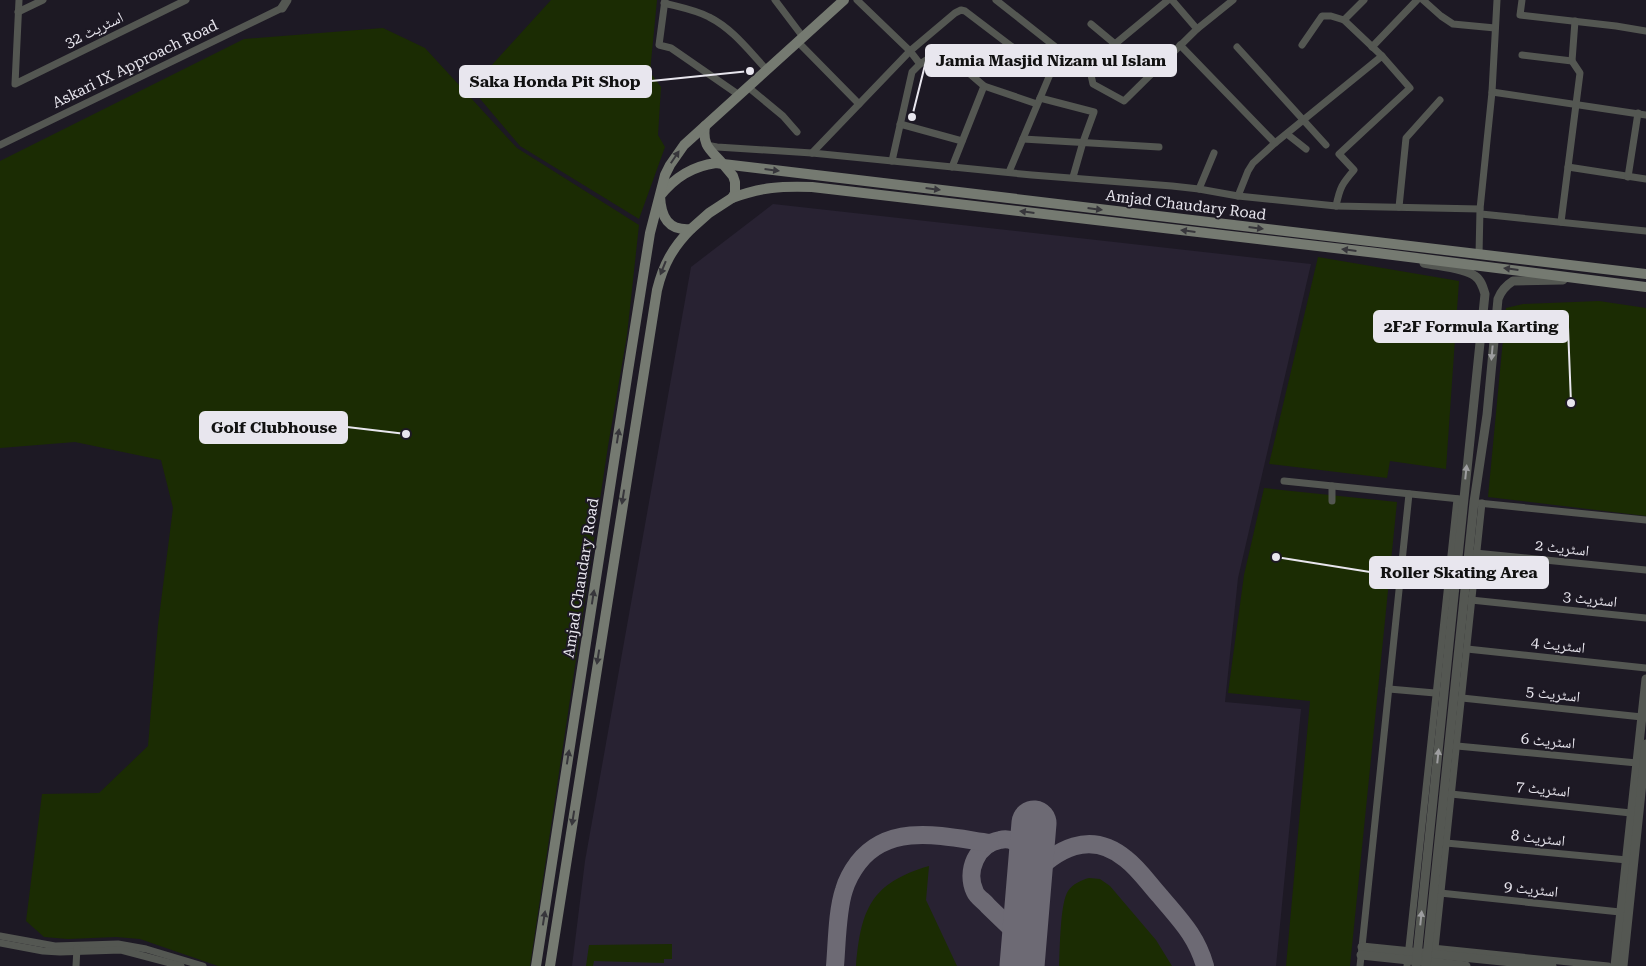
<svg xmlns="http://www.w3.org/2000/svg" width="1646" height="966" viewBox="0 0 1646 966" font-family="'Roboto Serif','Noto Naskh Arabic',serif">
  <style>
    .built { fill: #282232 }
    .green { fill: #1b2c03 }
    .lines { fill: none; stroke-linecap: round; stroke-linejoin: round }
    .taxiway { stroke: #6d6a74; stroke-width: 18 }
    .runway { stroke: #6d6a74; stroke-width: 45 }
    .minor { stroke: #545752; stroke-width: 7 }
    .tertiary { stroke: #545752; stroke-width: 9 }
    .secondary { stroke: #757a71; stroke-width: 10 }
    .oneway { fill: #37363b }
    .oneway2 { fill: #9e9ea0 }
    .labels { text-anchor: middle; stroke-width: 4; stroke-linejoin: round; paint-order: stroke }
    .street-label { font-size: 15px; fill: #e8e6ee; stroke: #1d1924 }
    .leader { fill: none; stroke: #e8e6ee; stroke-width: 2 }
    .callout-dot { fill: #e8e6ee; stroke: #1d1924; stroke-width: 2 }
    .callout { fill: #e8e6ee; stroke: #e8e6ee; stroke-width: 2 }
    .callout-label { font-size: 16px; text-anchor: middle; font-weight: bold; fill: #111 }
  </style>
  <rect width="100%" height="100%" fill="#1d1924"/>
  <!-- built -->
  <path class="built" d="M773,204L1311,264L1238,578L1225,702L1301,709L1276,966H572L585,861L691,267Z"/>
  <!-- green -->
  <g class="green">
    <path d="M551,0H657L650,72L661,87L658,135L665,147L639,219L520,146L471,88Z"/>
    <path d="M383,28L425,48L517,148L639,225L627,335L608,446L530,966H218L140,939L116,937L68,939L44,937L26,921L42,794L99,793L148,746L158,625L173,508L161,460L75,442L0,448V161L244,39Z"/>
    <path d="M1318,257L1459,281L1446,469L1390,461L1387,478L1269,464Z"/>
    <path d="M1599,301L1646,308V516L1488,497L1506,308L1523,304Z"/>
    <path d="M1264,488L1397,502L1350,966H1286L1310,701L1228,693L1244,575Z"/>
    <path d="M929,866L926,900L957,966H856C861,909 871,883 929,866Z"/>
    <path d="M1089,878L1100,879L1110,886L1156,940L1172,966H1059C1060,949 1060,903 1068,891C1073,884 1081,880 1089,878Z"/>
    <path d="M672,944V959H664V963L594,961L593,966H586L589,945Z"/>
  </g>
  <g class="lines">
    <!-- taxiway -->
    <g class="taxiway">
      <path d="M1029,878C1056,849 1090,829 1126,859C1139,869 1149,884 1160,896C1180,920 1196,935 1205,966"/>
      <path d="M1023,949L1021,940L1016,933C1007,924 997,915 988,906C984,901 977,897 975,892C965,871 977,844 1000,840C1004,839 1010,839 1015,842C1024,850 1027,867 1029,878"/>
      <path d="M835,966C837,943 837,911 844,890C847,880 852,871 858,863C890,821 946,837 990,843"/>
    </g>
    <!-- runway -->
    <path class="runway" d="M1022,966L1034,823"/>
    <!-- minor -->
    <g class="minor">
      <path d="M19,0L15,84L186,0"/>
      <path d="M665,0L659,45L671,48L739,95"/>
      <path d="M775,0L803,37"/>
      <path d="M996,0L1091,75L1093,84L1124,101L1197,29L1172,0"/>
      <path d="M1364,0L1344,20L1382,56"/>
      <path d="M1423,0L1441,16L1453,24L1495,28"/>
      <path d="M1522,0L1520,15L1616,26L1646,31"/>
      <path d="M664,3C679,7 696,10 709,17C733,29 749,51 767,70"/>
      <path d="M18,12L43,0"/>
      <path d="M1091,24L1151,74"/>
      <path d="M1197,29L1233,0"/>
      <path d="M798,42L859,104"/>
      <path d="M1115,44L1168,0"/>
      <path d="M1180,45L1275,143L1253,163L1248,171L1238,196"/>
      <path d="M1302,45L1322,16H1331L1344,20"/>
      <path d="M1237,47L1326,145"/>
      <path d="M1372,47L1417,0"/>
      <path d="M1522,55L1572,61"/>
      <path d="M748,87L783,116L797,132"/>
      <path d="M1492,92L1646,115"/>
      <path d="M1040,98L1094,112L1083,142L1073,177"/>
      <path d="M900,124L962,141"/>
      <path d="M1287,134L1306,149"/>
      <path d="M1023,139L1159,147"/>
      <path d="M1275,143L1382,56L1410,88L1339,154L1354,170C1342,184 1340,187 1336,206"/>
      <path d="M0,145L282,8"/>
      <path d="M706,145L717,147L812,153L1032,175L1172,186L1199,189L1238,196L1336,206L1480,209"/>
      <path d="M812,153L910,51L857,0"/>
      <path d="M892,161L912,72L920,64"/>
      <path d="M952,167L984,86"/>
      <path d="M1568,167L1646,179"/>
      <path d="M1009,172L1051,72L1011,46L965,11L961,10L955,13L910,51L920,64L942,50L984,86L1037,104"/>
      <path d="M1628,177L1638,113"/>
      <path d="M1199,189L1214,153"/>
      <path d="M1399,207L1406,138L1440,100"/>
      <path d="M1481,214L1646,231"/>
      <path d="M1561,222L1580,73L1572,61L1575,21"/>
      <path d="M1479,255L1480,209L1492,92L1497,0"/>
      <path d="M1284,481L1460,499"/>
      <path d="M1332,486V501"/>
      <path d="M1478,503L1646,520"/>
      <path d="M1475,553L1646,570"/>
      <path d="M1471,600L1646,618"/>
      <path d="M1467,649L1646,668"/>
      <path d="M1389,689L1435,693"/>
      <path d="M1462,698L1642,717"/>
      <path d="M1457,746L1637,763"/>
      <path d="M1451,794L1631,813"/>
      <path d="M1446,843L1627,860"/>
      <path d="M1440,893L1620,912"/>
      <path d="M0,936L55,946L118,944L146,949L203,966"/>
      <path d="M0,943L43,951L60,952L121,950L181,966"/>
      <path d="M1432,948L1608,966"/>
      <path d="M1434,958L1482,503"/>
      <path d="M76,966L77,948"/>
      <path d="M1360,966L1409,494"/>
      <path d="M1407,966L1457,499"/>
    </g>
    <!-- tertiary -->
    <g class="tertiary">
      <path d="M282,8L287,0"/>
      <path d="M1362,947L1552,966"/>
      <path d="M1361,955L1466,966"/>
      <path d="M1416,966L1485,294C1483,287 1481,280 1475,276C1465,268 1437,266 1424,263"/>
      <path d="M1426,966L1474,502L1487,415L1498,299C1501,291 1505,286 1513,281L1563,280"/>
      <path d="M1615,966L1646,679"/>
      <path d="M1623,966L1646,744"/>
    </g>
    <!-- secondary -->
    <g class="secondary">
      <path d="M705,126C702,147 711,150 723,164L1646,274"/>
      <path d="M716,163L723,164L733,176L735,182V193L732,198L709,213L691,229C668,231 661,217 660,196C674,178 693,166 716,163Z"/>
      <path d="M732,198C762,187 781,186 812,187L1377,253L1646,287"/>
      <path d="M536,966L628,371L650,233L665,175L670,165L684,145L844,0"/>
      <path d="M550,966L657,290C663,265 673,247 691,229"/>
    </g>
  </g>
  <!-- one-way arrows -->
  <defs><path id="oneway-solid" d="M-6-.8H1V-3.2L6.5 0L1 3.2V.8H-6Z" transform="scale(1.25)"/></defs>
  <g class="oneway">
    <use href="#oneway-solid" transform="translate(675 157) rotate(-56)"/>
    <use href="#oneway-solid" transform="translate(772 170) rotate(7)"/>
    <use href="#oneway-solid" transform="translate(933 189) rotate(7)"/>
    <use href="#oneway-solid" transform="translate(1095 209) rotate(7)"/>
    <use href="#oneway-solid" transform="translate(1027 212) rotate(-173)"/>
    <use href="#oneway-solid" transform="translate(1256 228) rotate(7)"/>
    <use href="#oneway-solid" transform="translate(1188 231) rotate(-173)"/>
    <use href="#oneway-solid" transform="translate(1349 250) rotate(-173)"/>
    <use href="#oneway-solid" transform="translate(663 268) rotate(112)"/>
    <use href="#oneway-solid" transform="translate(1511 269) rotate(-173)"/>
    <use href="#oneway-solid" transform="translate(618 436) rotate(-81)"/>
    <use href="#oneway-solid" transform="translate(623 497) rotate(99)"/>
    <use href="#oneway-solid" transform="translate(593 597) rotate(-81)"/>
    <use href="#oneway-solid" transform="translate(598 657) rotate(99)"/>
    <use href="#oneway-solid" transform="translate(568 757) rotate(-81)"/>
    <use href="#oneway-solid" transform="translate(573 818) rotate(99)"/>
    <use href="#oneway-solid" transform="translate(544 918) rotate(-81)"/>
  </g>
  <g class="oneway2">
    <use href="#oneway-solid" transform="translate(1492 353) rotate(95)"/>
    <use href="#oneway-solid" transform="translate(1466 472) rotate(-84)"/>
    <use href="#oneway-solid" transform="translate(1438 756) rotate(-84)"/>
    <use href="#oneway-solid" transform="translate(1421 918) rotate(-84)"/>
  </g>
  <g class="labels">
    <!-- street labels -->
    <g class="street-label">
      <text transform="translate(94 30) rotate(-26)" y="5">اسٹریٹ 32</text>
      <text transform="translate(135 64) rotate(-26)" y="5">Askari IX Approach Road</text>
      <text transform="translate(1186 205) rotate(7)" y="5">Amjad Chaudary Road</text>
      <text transform="translate(1562 548) rotate(6)" y="5">اسٹریٹ 2</text>
      <text transform="translate(581 578) rotate(-81)" y="5">Amjad Chaudary Road</text>
      <text transform="translate(1590 599) rotate(6)" y="5">اسٹریٹ 3</text>
      <text transform="translate(1558 645) rotate(6)" y="5">اسٹریٹ 4</text>
      <text transform="translate(1553 694) rotate(6)" y="5">اسٹریٹ 5</text>
      <text transform="translate(1548 741) rotate(5)" y="5">اسٹریٹ 6</text>
      <text transform="translate(1543 789) rotate(6)" y="5">اسٹریٹ 7</text>
      <text transform="translate(1538 838) rotate(6)" y="5">اسٹریٹ 8</text>
      <text transform="translate(1531 889) rotate(6)" y="5">اسٹریٹ 9</text>
    </g>
  </g>
  <!-- callouts -->
  <path class="leader" d="M912 117L926 61M750 71L651 81M1571 403L1568 327M406 434L347 427M1276 557L1370 572"/>
  <g class="callout-dot">
    <circle cx="912" cy="117" r="5"/>
    <circle cx="750" cy="71" r="5"/>
    <circle cx="1571" cy="403" r="5"/>
    <circle cx="406" cy="434" r="5"/>
    <circle cx="1276" cy="557" r="5"/>
  </g>
  <g class="callout">
    <rect x="926" y="45" width="250" height="31" rx="5"/>
    <rect x="460" y="66" width="191" height="31" rx="5"/>
    <rect x="1374" y="311" width="194" height="31" rx="5"/>
    <rect x="200" y="412" width="147" height="31" rx="5"/>
    <rect x="1370" y="557" width="178" height="31" rx="5"/>
  </g>
  <g class="callout-label">
    <text x="1051" y="66">Jamia Masjid Nizam ul Islam</text>
    <text x="555" y="87">Saka Honda Pit Shop</text>
    <text x="1471" y="332">2F2F Formula Karting</text>
    <text x="274" y="433">Golf Clubhouse</text>
    <text x="1459" y="578">Roller Skating Area</text>
  </g>
</svg>
